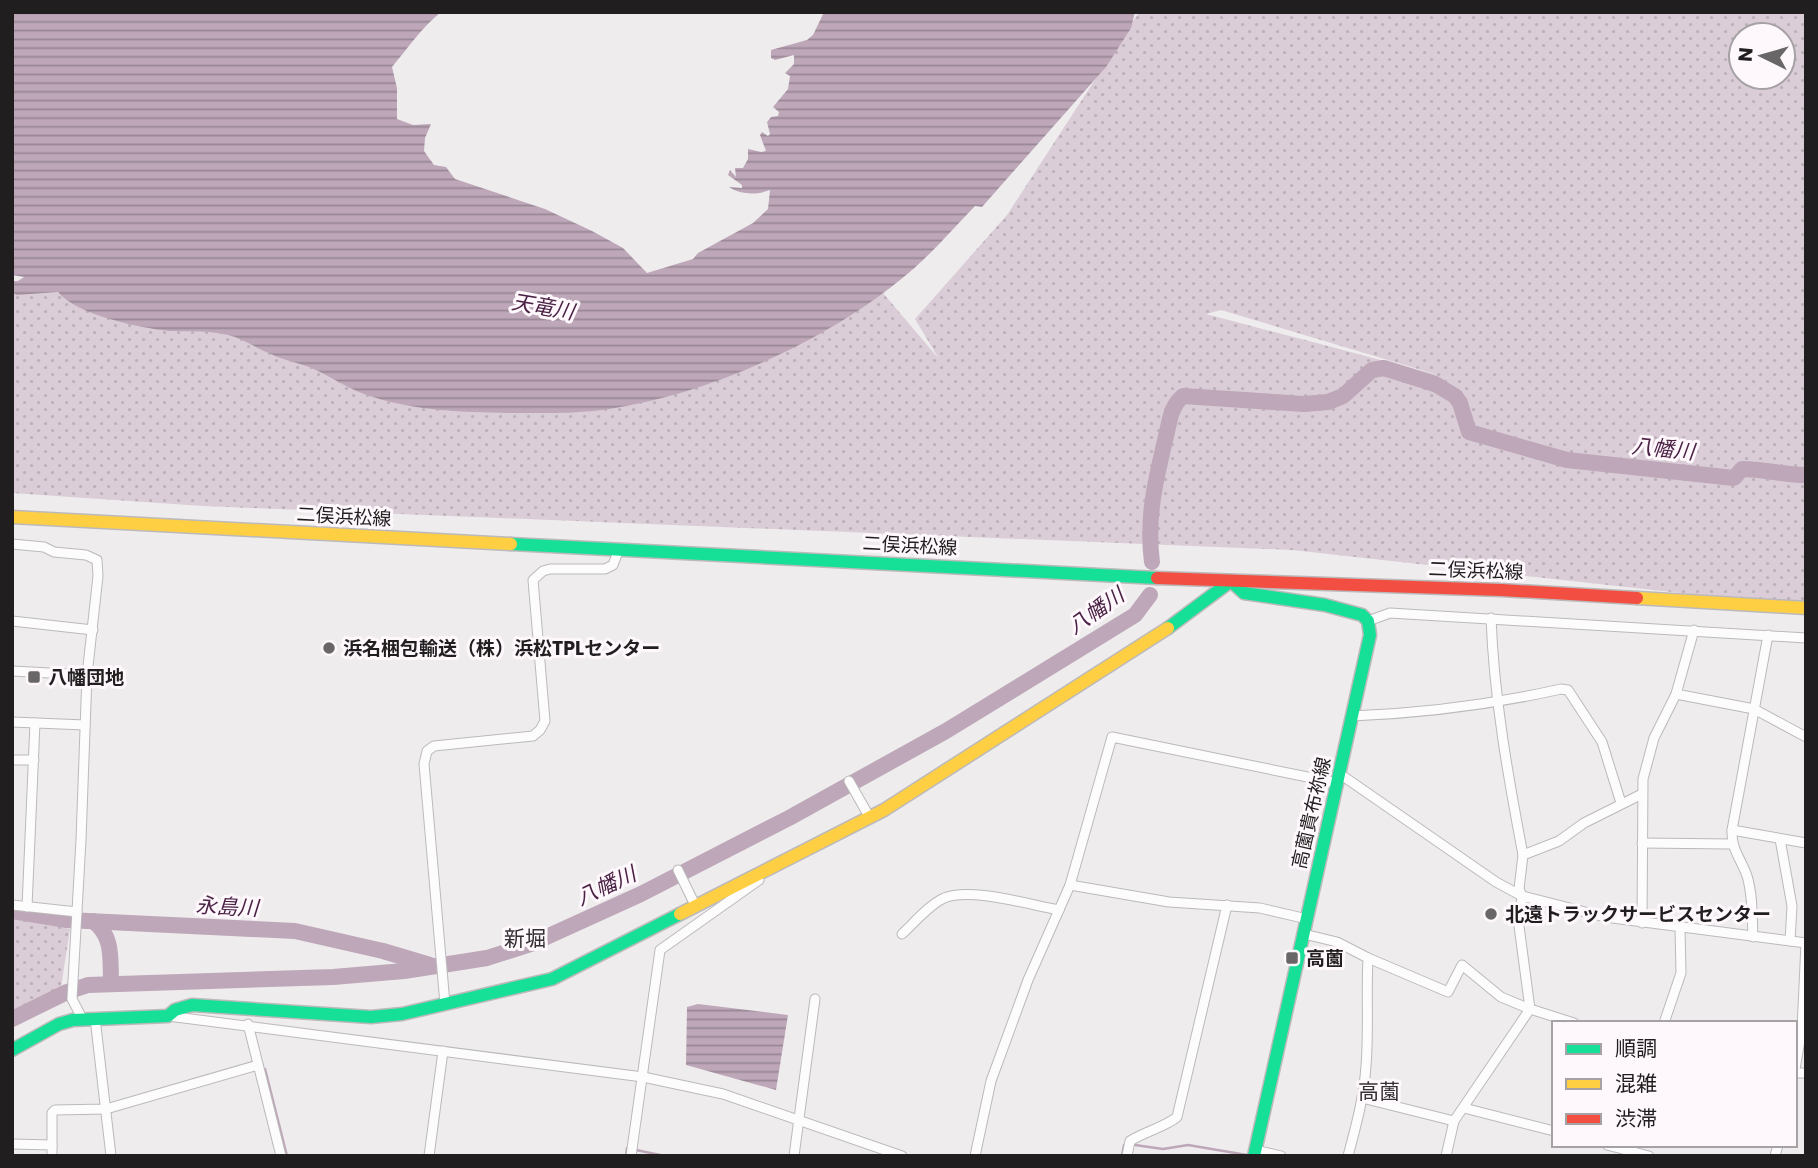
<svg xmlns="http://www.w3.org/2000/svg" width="1818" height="1168" viewBox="0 0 1818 1168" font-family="Poppins,'Noto Sans JP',sans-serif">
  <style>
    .green { fill: url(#green-dots); fill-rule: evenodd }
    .water { fill: url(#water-rules) }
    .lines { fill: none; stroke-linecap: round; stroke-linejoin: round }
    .stream { stroke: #bda7b8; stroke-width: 2.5 }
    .river { stroke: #bda7b8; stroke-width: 16 }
    .street-casing { stroke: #bcb9bb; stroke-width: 11 }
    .fast-casing { stroke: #bcb9bb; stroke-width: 15 }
    .slow-casing { stroke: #bcb9bb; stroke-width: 15 }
    .jam-casing { stroke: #bcb9bb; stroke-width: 15 }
    .street { stroke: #fdfcfc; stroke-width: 9 }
    .fast { stroke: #16e098; stroke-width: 12 }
    .slow { stroke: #ffcf43; stroke-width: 12 }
    .jam { stroke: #f24e42; stroke-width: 12 }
    .poi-dot { fill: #686667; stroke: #fef8fc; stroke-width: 2.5 }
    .labels { text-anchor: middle; stroke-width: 6; stroke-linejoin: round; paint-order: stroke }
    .street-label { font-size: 19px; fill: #201e1f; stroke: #fef8fc }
    .poi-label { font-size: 19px; font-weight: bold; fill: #201e1f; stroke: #fef8fc; text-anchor: start }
    .water-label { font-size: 21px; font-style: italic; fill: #4b2245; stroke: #fef8fc }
    .neighbourhood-label { font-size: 21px; fill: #332f32; stroke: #fef8fc }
  </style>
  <defs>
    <pattern id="green-dots" width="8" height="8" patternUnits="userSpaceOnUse" patternTransform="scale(1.75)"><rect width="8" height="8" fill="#dbcdd7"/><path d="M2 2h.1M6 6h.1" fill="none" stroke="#bcb0b8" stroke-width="1.8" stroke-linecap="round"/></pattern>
    <pattern id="water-rules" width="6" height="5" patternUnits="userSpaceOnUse" patternTransform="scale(1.75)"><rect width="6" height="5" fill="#bda7b8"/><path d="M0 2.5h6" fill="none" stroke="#998795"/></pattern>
  </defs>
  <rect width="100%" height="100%" fill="#efecee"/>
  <!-- green -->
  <g class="green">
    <path d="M1139,12H1806V607L1292,550L203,506L12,493V281L225,334L470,412L795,346L883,293L939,359L915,319L1007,215ZM1741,35H1783V77H1741ZM1221,310L1448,378H1449L1206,314Z"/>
    <path d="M12,912L70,929L61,987L12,1010Z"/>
  </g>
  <!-- water -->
  <g class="water">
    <path d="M17,12H441C421,28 408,48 392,67L397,88V119L413,125L431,124L425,138L424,151L434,165L446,167L455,179L545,209L592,231L623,248L647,273L693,259L698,253L753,223L768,209L770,190C757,195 741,195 729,187L742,188V185L728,175L730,170L736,177L735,168H743L748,159V149L761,152L766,151L760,135L762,132L768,136L770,134L767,122L771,117L778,116L779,112L773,107L788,89L790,76L785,73L794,64V55L775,60L771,58V50L807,40L813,35L824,12H1135L1131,28L1106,67L982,207L975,206C951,231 928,258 900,280C824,342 706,395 609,409C575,414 542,413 509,413C463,412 417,411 373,397C352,391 335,379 316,370C301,363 285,361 271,354C256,348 244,339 228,335C209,330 189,332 170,331C140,328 77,315 58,292L17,295L12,293V281H18L24,277L12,275V16Z"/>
    <path d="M698,1004L788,1015L776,1090L686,1065L687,1007Z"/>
  </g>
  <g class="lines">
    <!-- stream -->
    <g class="stream">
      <path d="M265,1069L287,1156"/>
      <path d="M1135,1145L1163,1149L1188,1145L1247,1155"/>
      <path d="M636,1150L665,1156"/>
      <path d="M397,1156H405"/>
      <path d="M626,1156L627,1148"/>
      <path d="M1122,1156L1124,1145"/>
    </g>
    <!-- river -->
    <g class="river">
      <path d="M1152,562C1146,517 1156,479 1166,436C1170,421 1170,407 1183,396L1304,404L1328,402L1343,396L1372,370L1384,368L1435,384L1455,396L1460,403L1469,432L1567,460L1734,478L1742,469C1764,469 1784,475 1806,475"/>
      <path d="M12,911L67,920L295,931L383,951L430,965"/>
      <path d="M93,921C114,936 110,960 111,983"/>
      <path d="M12,1019L67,992L88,985L333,977L404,971L487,958L531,944L641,894L789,818L946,731L1135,615L1150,595"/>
    </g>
    <defs>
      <g id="street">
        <path d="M12,544L44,547L54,552L86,555L97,560L98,576L87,675L81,840L72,999L82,1018"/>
        <path d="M1491,618C1494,698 1508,776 1523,855"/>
        <path d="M12,621L93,630"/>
        <path d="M1368,621L1390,613L1806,638"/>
        <path d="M12,671L87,675"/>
        <path d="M1676,694L1754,709L1806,737"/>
        <path d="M1352,716C1425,713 1490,705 1561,689L1568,690L1602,742L1621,803"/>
        <path d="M12,722L85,725"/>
        <path d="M12,760H34"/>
        <path d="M1340,774L1496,882L1522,896L1605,917L1806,943"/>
        <path d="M849,781L870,818"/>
        <path d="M1732,830L1806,843"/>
        <path d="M1780,839L1792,906L1790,941"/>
        <path d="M1642,843L1731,844"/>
        <path d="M678,870L696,907"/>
        <path d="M1070,885L1169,902L1260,908L1307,919"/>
        <path d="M12,905L77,912"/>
        <path d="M27,907L35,723"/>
        <path d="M1642,923L1643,779L1654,738L1676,694L1694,630"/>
        <path d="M902,934C914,923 929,905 944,898C971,887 1030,905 1059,910"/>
        <path d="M1304,934L1337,942L1368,958C1366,994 1369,1030 1366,1066C1364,1097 1356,1126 1348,1156"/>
        <path d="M1753,937C1752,918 1753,895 1747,876C1741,859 1731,849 1732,830L1768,635"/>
        <path d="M1368,958L1448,992L1462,965L1501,997L1530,1009L1574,1023"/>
        <path d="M445,1004L424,764L427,751L434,746L533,736L540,730L545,721L533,580L543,571L550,569H605L613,565L619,549"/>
        <path d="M168,1016L643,1077L723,1094L902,1156"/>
        <path d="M95,1018L111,1156"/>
        <path d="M1664,1023L1681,973L1680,928"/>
        <path d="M248,1024L281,1156"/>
        <path d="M1795,1069L1802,1029L1806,943"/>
        <path d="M1795,1073H1806"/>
        <path d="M1362,1098L1454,1121"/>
        <path d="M1464,1108L1554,1131"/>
        <path d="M12,1144L52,1145V1156"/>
        <path d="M52,1145V1113L55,1110L106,1109L258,1065"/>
        <path d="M1607,1145L1649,1156"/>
        <path d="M1255,1150L1281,1156"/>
        <path d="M429,1156L443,1051"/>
        <path d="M631,1156L660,950L759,880"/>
        <path d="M794,1156L815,999"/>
        <path d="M975,1156L991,1081L1028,980L1070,885L1112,737L1337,783"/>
        <path d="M1127,1156L1130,1141C1146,1131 1165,1127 1177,1117L1227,905"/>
        <path d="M1446,1156L1454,1121L1530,1009L1519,926L1522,896L1519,889L1523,855L1559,841L1584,823L1642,794"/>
        <path d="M1775,1156L1778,1145"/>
      </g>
      <g id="fast">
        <path d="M511,544L1157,578"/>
        <path d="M1168,628L1231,581L1244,593L1325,605L1362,615L1368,621L1370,635L1254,1156"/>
        <path d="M12,1050L59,1024L73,1020L168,1016L175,1010L192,1005L371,1017L402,1014L552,979L680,914"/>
      </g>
      <g id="slow">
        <path d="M12,517L511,544"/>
        <path d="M1637,598L1806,608"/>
        <path d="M680,914L884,810L1168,628"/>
      </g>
      <path id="jam" d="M1157,578L1501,590L1637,598"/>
    </defs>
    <!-- street casing -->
    <use href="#street" class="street-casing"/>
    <!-- fast casing -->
    <use href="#fast" class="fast-casing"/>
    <!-- slow casing -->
    <use href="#slow" class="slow-casing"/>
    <!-- jam casing -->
    <use href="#jam" class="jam-casing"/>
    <!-- street -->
    <use href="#street" class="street"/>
    <!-- fast -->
    <use href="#fast" class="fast"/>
    <!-- slow -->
    <use href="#slow" class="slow"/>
    <!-- jam -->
    <use href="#jam" class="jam"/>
  </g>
  <!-- markers -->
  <g class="poi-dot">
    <circle cx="329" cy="648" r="7"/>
    <rect x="27" y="670" width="14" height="14" rx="3.5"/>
    <circle cx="1491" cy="914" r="7"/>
    <rect x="1285" y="951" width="14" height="14" rx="3.5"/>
  </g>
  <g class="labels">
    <!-- street labels -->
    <g class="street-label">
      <text transform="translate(344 516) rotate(3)" y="7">二俣浜松線</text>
      <text transform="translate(910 545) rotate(3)" y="7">二俣浜松線</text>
      <text transform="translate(1476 570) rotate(2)" y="7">二俣浜松線</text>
      <text transform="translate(1311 813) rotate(-77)" y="7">高薗貴布祢線</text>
    </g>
    <!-- poi labels -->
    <g class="poi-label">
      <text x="343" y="655">浜名梱包輸送（株）浜松TPLセンター</text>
      <text x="48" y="684">八幡団地</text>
      <text x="1505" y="921">北遠トラックサービスセンター</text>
      <text x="1306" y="965">高薗</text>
    </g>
    <!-- water labels -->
    <g class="water-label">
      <text transform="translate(543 307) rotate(10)" y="7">天竜川</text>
      <text transform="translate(1663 449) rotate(6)" y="7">八幡川</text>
      <text transform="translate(1096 611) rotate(-35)" y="7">八幡川</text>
      <text transform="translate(606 886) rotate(-25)" y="7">八幡川</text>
      <text transform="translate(227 907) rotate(3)" y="7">永島川</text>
    </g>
    <!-- neighbourhood labels -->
    <g class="neighbourhood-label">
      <text x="525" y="946">新堀</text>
      <text x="1379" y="1099">高薗</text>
    </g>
  </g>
  <!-- border -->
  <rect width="1818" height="1168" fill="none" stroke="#201e1f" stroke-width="28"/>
  <!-- legend -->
  <rect x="1552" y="1021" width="245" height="126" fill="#fef8fc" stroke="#a5a1a4" stroke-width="2"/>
  <rect x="1566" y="1044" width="35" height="10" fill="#16e098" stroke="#a5a1a4" stroke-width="2"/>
  <text x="1615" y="1056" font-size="21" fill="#201e1f">順調</text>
  <rect x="1566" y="1079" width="35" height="10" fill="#ffcf43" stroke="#a5a1a4" stroke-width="2"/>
  <text x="1615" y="1091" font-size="21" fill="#201e1f">混雑</text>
  <rect x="1566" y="1114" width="35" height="10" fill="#f24e42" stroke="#a5a1a4" stroke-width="2"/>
  <text x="1615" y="1126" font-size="21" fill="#201e1f">渋滞</text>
  <!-- north arrow -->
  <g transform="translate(1762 56) rotate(275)"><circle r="33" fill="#fef8fc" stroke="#a5a1a4" stroke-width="2"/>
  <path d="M0-5L12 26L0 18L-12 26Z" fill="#686667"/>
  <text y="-10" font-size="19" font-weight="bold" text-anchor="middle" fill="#201e1f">N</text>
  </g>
</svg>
